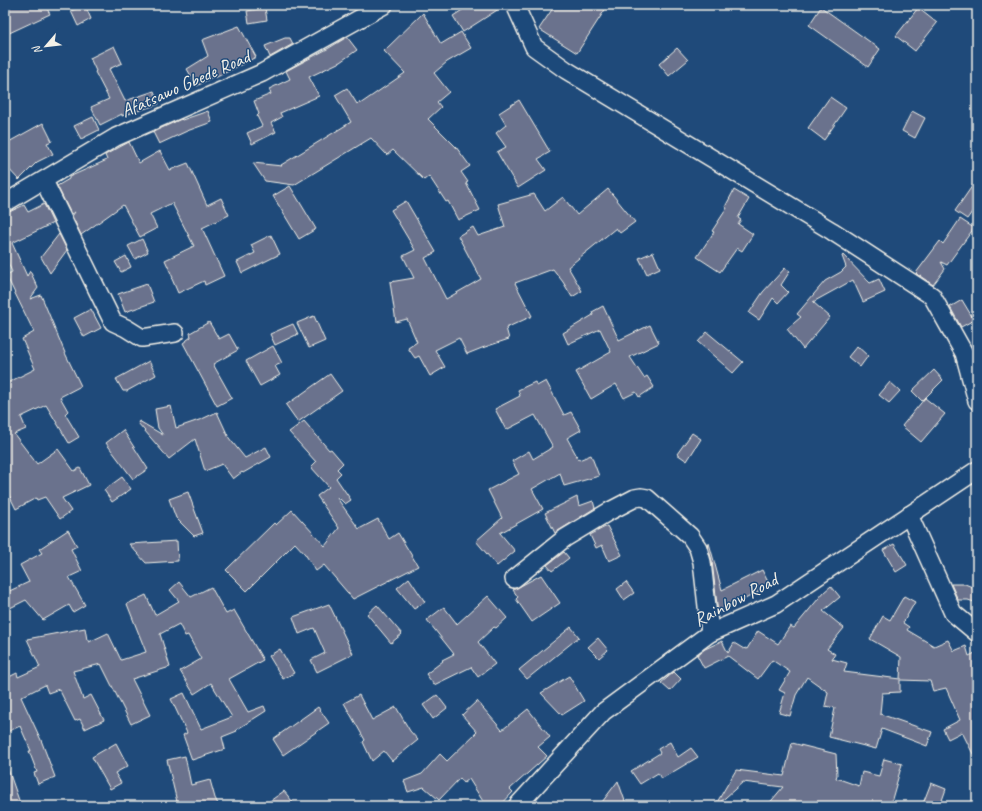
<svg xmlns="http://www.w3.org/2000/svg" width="982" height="811" viewBox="0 0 982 811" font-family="Caveat,sans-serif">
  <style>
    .building { fill: #6a728d; stroke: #f4f1e8 }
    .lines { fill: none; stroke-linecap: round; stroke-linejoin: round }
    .minor-casing { stroke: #f4f1e8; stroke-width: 20 }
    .minor { stroke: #1f4a7a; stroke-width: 17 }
    .labels { text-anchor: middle; stroke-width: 3; stroke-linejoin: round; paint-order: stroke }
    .street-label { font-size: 19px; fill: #f4f1e8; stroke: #1f4a7a }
  </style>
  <rect width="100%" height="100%" fill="#1f4a7a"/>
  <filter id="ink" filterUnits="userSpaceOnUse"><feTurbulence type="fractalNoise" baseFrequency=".025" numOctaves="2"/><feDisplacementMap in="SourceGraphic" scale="8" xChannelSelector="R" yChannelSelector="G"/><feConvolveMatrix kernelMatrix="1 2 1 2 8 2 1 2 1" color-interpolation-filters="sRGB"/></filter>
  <g filter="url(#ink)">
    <!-- building -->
    <g class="building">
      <path d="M5,5H45L50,14L5,35Z"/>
      <path d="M85,5L91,19L78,26L71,11Z"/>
      <path d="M470,5H505L463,32L453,16Z"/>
      <path d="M555,5H608L577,53L539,29Z"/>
      <path d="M821,7L880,49L868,67L809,25Z"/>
      <path d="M265,8L267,20L249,23L247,11Z"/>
      <path d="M918,8L937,23L915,51L896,36Z"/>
      <path d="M423,13L441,44L461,32L471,48L447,62L434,73L449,92L437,102L441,107L428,119L456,147L470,166L461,172L468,182L466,183L480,210L458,220L448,201L446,202L429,176L424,180L393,150L387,155L371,138L294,185L265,181L253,163L282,166L281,165L351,122L335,95L347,88L357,104L359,102L360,104L405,73L384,51Z"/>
      <path d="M239,26L256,57L215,78L214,76L197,86L187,69L208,56L202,40Z"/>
      <path d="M347,37L357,50L340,62L309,77L319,96L280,113L282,117L271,123L276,132L252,144L247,133L262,126L257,116L259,114L254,101L271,94L269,89L290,79L286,71L329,48Z"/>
      <path d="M285,38H290L293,44L270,57L265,46Z"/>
      <path d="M114,46L122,63L109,69L125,101L154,91L159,104L122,116V114L100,125L91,107L109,99L95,72L96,71L90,58Z"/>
      <path d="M677,48L688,60L669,76L659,64Z"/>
      <path d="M830,97L846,108L824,140L808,128Z"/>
      <path d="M519,100L550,152L538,159L546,170L518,188L497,152L506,147L496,133L506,125L499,113Z"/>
      <path d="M208,111L212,122L187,131L159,144L153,132L181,119L182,120Z"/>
      <path d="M912,111L925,118L915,138L902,131Z"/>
      <path d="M93,117L99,130L81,139L74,126Z"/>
      <path d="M43,123L52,141L47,143L53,154L37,162L19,180L5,165V144Z"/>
      <path d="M129,142L139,163L160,151L170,170L188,163L207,205L221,198L229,215L202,228L224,276L205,285L204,281L178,293L172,279L173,278L165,260L194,246L172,203L150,214L157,228L140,237L123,205L81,235L72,216L75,212L71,214L57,186L69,179V177L107,160L105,155Z"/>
      <path d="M977,179V205L967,219L955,211Z"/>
      <path d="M290,186L316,229L299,239L273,196Z"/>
      <path d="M608,189L635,222L620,233L616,228L568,267L582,291L572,297L563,282L553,269L515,283L532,316L506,328L509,339L482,348L467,354L459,338L435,350L445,367L430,376L419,356L415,358L408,348L417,342L407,319L396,322L390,282L414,278L403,256L415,250L391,210L406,201L436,252L425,258L446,299L481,279L458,236L473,227L478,236L505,227L498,204L534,194L545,211L563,197L577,215Z"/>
      <path d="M734,190L749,199L738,218L741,220L738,224L753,234L742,251L737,248L720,272L697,257L714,232L712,231L727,208L725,207Z"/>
      <path d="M44,204L53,223L12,243L27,276L30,271L38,288L30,299L41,295L65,353L81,386L60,397L68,411L65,414L79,437L69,443L46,405L21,417L26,429L14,434L37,464L58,449L74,471L80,468L89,485L62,498L71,511L60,519L45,497L37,500L36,498L16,509L5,487V384L35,369L22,339L34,332L6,275L12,272L5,256V214L24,205L28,212Z"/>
      <path d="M960,219L974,228L947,265L941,262L945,269L933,285L920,276L921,275L919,276L916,273L940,241L943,244Z"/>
      <path d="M59,234L67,250L50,273L41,257Z"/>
      <path d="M271,235L280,254L242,273L237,262L255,253L251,245Z"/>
      <path d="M142,239L148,252L135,259L128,246Z"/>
      <path d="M653,252L660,268L647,274L639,258Z"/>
      <path d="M843,255L870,283L879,279L885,292L863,302L853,280L813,302L830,317L803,349L787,329L801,317L797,314L825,281L841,272L846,267L842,256Z"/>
      <path d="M126,256L131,267L121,272L115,262Z"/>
      <path d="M785,268L790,271L781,285L788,292L778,303L773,298L759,320L749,313L763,292Z"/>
      <path d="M147,284L154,302L125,312L118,294Z"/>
      <path d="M962,300L974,320L961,327L950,307Z"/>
      <path d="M603,306L619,340L650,325L659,343L630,357L644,378L647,376L654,387L639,397L636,392L624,398L616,384L591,399L576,372L611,352L600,329L568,344L563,333L593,315L592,312Z"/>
      <path d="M91,309L101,328L84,337L74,318Z"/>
      <path d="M314,316L325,341L309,348L297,323Z"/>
      <path d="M209,322L219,339L229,334L238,350L213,364L232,398L217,406L183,343L191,337L190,333Z"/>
      <path d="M293,324L298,334L275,345L270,334Z"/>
      <path d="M707,332L743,362L733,373L698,342Z"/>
      <path d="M273,346L282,363L275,366L280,375L260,386L246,361Z"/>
      <path d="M857,346L868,356L860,367L848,357Z"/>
      <path d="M149,361L156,375L127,391H123L116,379Z"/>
      <path d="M934,370L943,380L922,401L912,391Z"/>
      <path d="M330,374L342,391L298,422L286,405Z"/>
      <path d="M546,381L564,415L571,412L581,430L567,438L579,460L591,455L599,476L564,486L560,473L532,489L543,509L500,533L515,551L497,566L476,541L502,518L488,490L519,474L512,461L529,451L533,459L553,447L535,415L506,430L495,409L520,396L518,390L535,382L537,386Z"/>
      <path d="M890,382L900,391L889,403L879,395Z"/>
      <path d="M925,398L945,414L921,442L902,426Z"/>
      <path d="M171,406L176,428L202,419L217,412L229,438L245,458L266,447L271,457L243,473L242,472L233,479L222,464L205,471L195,439L169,459L138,423L139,421L163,435L158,428L155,409Z"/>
      <path d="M304,421L329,450L331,449L343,463L337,469L341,473L336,478L351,500L345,504L338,497L337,498L359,529L378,519L389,539L398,533L418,566L353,599L324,565L316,571L305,554L295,543L247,591L226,570L274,523L276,525L292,510L325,546L339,528L317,496L329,487L311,467L316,462L289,432Z"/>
      <path d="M123,430L148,469L133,479L106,443Z"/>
      <path d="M692,433L701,439L687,461L677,454Z"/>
      <path d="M122,477L131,489L112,502L104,490Z"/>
      <path d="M188,492L203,533L194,536L176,518L169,499Z"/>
      <path d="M577,497L579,506L593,501L595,508L555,533L545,513Z"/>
      <path d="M607,526L622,555L609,561L602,545L596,548L590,535Z"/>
      <path d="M68,530L77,546L71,549L82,571L69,577L85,605L73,612L69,605L43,620L26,600L10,608L5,596V593L29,582L20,565L42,553L39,549Z"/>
      <path d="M177,541L178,561L146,563L129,544Z"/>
      <path d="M707,543H709L722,590L762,570L770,586L718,613L712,561Z"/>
      <path d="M894,544L907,565L896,572L883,550Z"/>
      <path d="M564,552L569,558L552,571L547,565Z"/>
      <path d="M541,575L560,603L532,622L516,599L518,597L513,590Z"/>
      <path d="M409,578L425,602L414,609L397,588Z"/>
      <path d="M179,582L191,597L211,587L226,614L234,610L263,660L229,679L248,712L264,706L266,711L236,730L237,731L222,737L225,749L192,760L183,735L187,733L171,699L184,693L201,729L232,717L211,683L194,694L180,671L201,659L188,635L185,636L179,624L160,634L170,667L132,679L150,715L131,724L101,664L73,671L83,699L91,695L104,720L85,729L80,719L75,721L59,689L48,693L45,685L21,697L41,740L55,777L38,784L34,773L37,772L29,751H31L20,726L5,733V679L17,673L18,677L40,667L27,639L85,628L87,640H89V642L108,633L121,660L146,652L127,604L146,595L155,615L179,601L170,590Z"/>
      <path d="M626,582L634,593L624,600L617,589Z"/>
      <path d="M951,584H965L977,589V603L968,600H958Z"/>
      <path d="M831,586L840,597L823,611L844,628L827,649L835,654L832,659L847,663L844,672L900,679L901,657L870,639L883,616L890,620L904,596L915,602L903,623L909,627L907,630L934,646L948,640L954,651L966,646L969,656L977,652V762L962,732L948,739L943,729L960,720L946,688L933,691L930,681L900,680V692L882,693L880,714L932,732L927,746L882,729L876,749L829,737L835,708L825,706L828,692L807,677L796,695L790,716L779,713L785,693L779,690L790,672L772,660L758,679L728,656L704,668L697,655L705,649L722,641L728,653L734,643L744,649L745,648L747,649L758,631L778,644L790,626L794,628L824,592Z"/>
      <path d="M488,596L507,618L496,628L494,627L478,642L495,664L478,677L471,667L434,685L426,674L443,661L442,660L454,654L427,620L444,607L457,624Z"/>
      <path d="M329,604L353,654L317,672L311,660L325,653L314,628L299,634L293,617Z"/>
      <path d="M377,605L402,634L391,643L367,614Z"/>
      <path d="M571,627L579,637L527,679L519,670Z"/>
      <path d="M598,638L608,650L599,658L588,647Z"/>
      <path d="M280,649L294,673L283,679L269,656Z"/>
      <path d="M674,672L681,679L670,691L661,683Z"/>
      <path d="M569,676L584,701L562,715L541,693Z"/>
      <path d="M359,695L372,720L396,707L410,731L418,740L392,761L384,751L372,761L363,742L365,740L344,703Z"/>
      <path d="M437,695L447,708L433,719L423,705Z"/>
      <path d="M477,701L502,730L528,709L550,737L538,747L547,756L510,789L513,792L500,806H486L469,779L464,783L460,778L439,800L424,787L408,792L404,781L422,774L440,754L447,761L477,732L462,715Z"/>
      <path d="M318,707L329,723L283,755L273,739Z"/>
      <path d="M670,742L678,757L691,748L698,757L661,779L658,773L640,784L631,771L660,753L658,749Z"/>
      <path d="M116,743L128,766L115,773L121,783L110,789L92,757Z"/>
      <path d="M792,743L836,754L837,775L836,778L859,786L862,772L879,776L884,759L902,764L890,806H767L783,787L743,782L717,805L716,804L736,770L784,776Z"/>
      <path d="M185,756L191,785L210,780L215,798L219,806H178L167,760Z"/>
      <path d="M7,766L21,806H5V767Z"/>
      <path d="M618,781L626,804L620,806H599Z"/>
      <path d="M931,783L946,789L940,806H922Z"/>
      <path d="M284,791L296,806H263Z"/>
    </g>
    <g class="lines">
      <defs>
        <g id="minor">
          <path d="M515,5L534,47L566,70L832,231L932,296L964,353L977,401"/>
          <path d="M44,181L113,322L126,328L142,338L175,333"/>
          <path d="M5,203L116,137L262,73L384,5"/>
          <path d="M909,515L953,613L977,633"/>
          <path d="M514,579L565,538L608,512L635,498L641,497L647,498L690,536L698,548L702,562L710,633"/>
          <path d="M517,806L603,712L710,633L776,604L977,470"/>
        </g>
      </defs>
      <!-- minor casing -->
      <use href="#minor" class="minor-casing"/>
      <!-- minor -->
      <use href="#minor" class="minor"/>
    </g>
  </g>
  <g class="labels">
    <!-- street labels -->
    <g class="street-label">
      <text transform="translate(185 83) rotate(-24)" y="7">Afatsawo Gbede Road</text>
      <text transform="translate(735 599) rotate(-28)" y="7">Rainbow Road</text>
    </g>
  </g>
  <!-- margin -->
  <rect width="982" height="811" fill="none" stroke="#1f4a7a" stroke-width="20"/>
  <rect x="10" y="10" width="962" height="791" fill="none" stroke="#f4f1e8" stroke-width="1.5" filter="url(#ink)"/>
  <!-- north arrow -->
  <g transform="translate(46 46) rotate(242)" stroke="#1f4a7a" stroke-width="3" paint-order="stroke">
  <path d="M0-3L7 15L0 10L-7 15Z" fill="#f4f1e8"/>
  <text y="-6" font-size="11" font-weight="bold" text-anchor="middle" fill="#f4f1e8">N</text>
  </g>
</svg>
